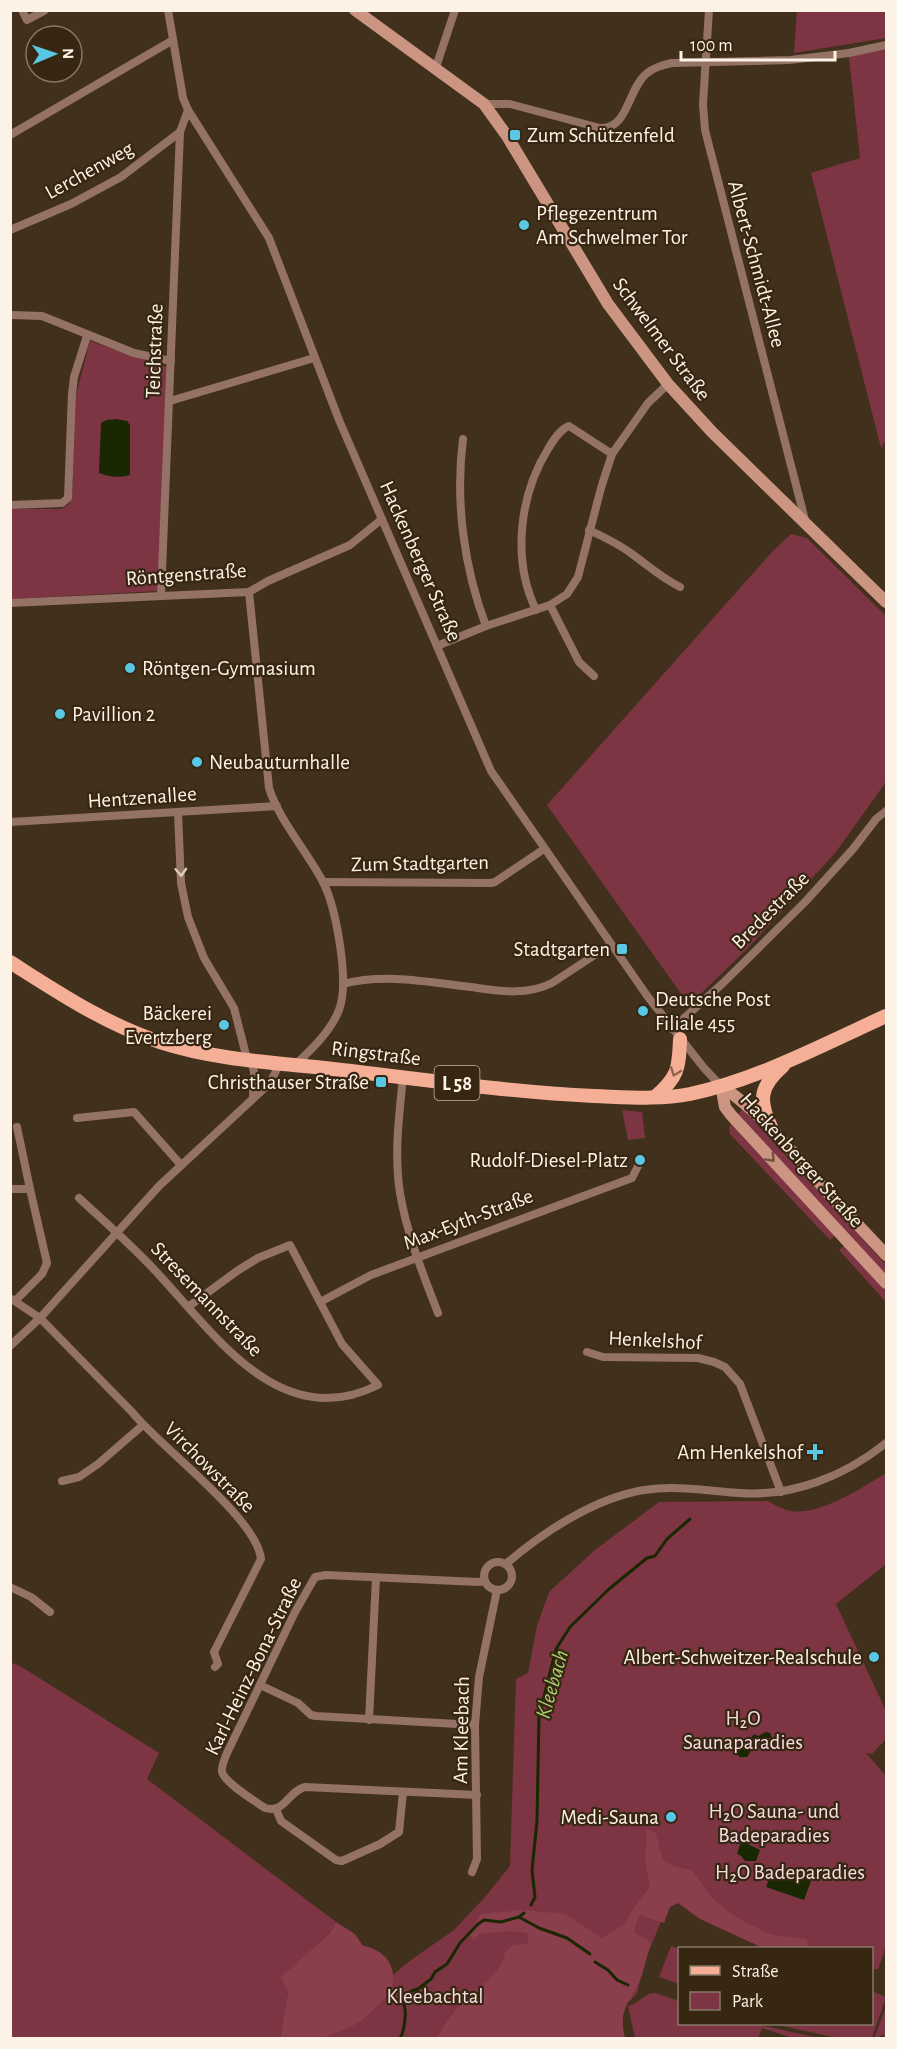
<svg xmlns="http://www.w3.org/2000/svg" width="897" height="2049" viewBox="0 0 897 2049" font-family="'Alegreya Sans',sans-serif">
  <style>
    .green { fill: #7e3543 }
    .forest { fill: #8b3e4c }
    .water { fill: #192702 }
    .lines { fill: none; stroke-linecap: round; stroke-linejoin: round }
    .stream { stroke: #192702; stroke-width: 3 }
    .street { stroke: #957266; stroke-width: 8 }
    .secondary { stroke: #cc9582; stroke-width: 12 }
    .primary { stroke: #f6af97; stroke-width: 14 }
    .oneway { stroke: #deccc0 }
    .oneway2 { stroke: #8d644e }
    .oneway3 { stroke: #73523f }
    .poi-dot { fill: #58c8e4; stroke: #372612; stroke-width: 2 }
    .labels { text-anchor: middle; stroke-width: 4.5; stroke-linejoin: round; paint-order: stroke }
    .shield { fill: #372612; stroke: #c2b5a6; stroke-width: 1.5 }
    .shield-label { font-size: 20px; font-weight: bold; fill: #fdf2e6 }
    .poi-label { font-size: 21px; fill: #fdf2e6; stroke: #372612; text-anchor: end }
    .street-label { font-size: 21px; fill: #fdf2e6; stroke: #372612 }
    .park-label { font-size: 21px; fill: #f5dde0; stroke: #372612 }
    .water-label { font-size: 22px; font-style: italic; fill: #a6d06d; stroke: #372612 }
  </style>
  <rect width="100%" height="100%" fill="#41301c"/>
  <!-- green -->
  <g class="green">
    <path d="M797,11H886V38L794,53Z"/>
    <path d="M886,48V440L881,448L811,173L860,158L849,57Z"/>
    <path d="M90,341L167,367L158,591L11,599V509H61L69,504L72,497L76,395Z"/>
    <path d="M791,534L807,538L886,616V782L836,852L747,949L689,1005L547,805L772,552Z"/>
    <path d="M743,1109L886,1265V1276L737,1115Z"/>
    <path d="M622,1110L642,1112L645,1138L628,1140Z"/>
    <path d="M731,1124L835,1235L830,1240L730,1134L729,1128Z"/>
    <path d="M845,1245L886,1291V1302L839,1250Z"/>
    <path d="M886,1473V1564L836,1604L886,1711V1739L872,1754L866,1753L886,1776V1946L878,1970L872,1968V1948H789L676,1885L644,1963L637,1993L629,2002L619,1993L458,2038H316L411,1960L454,1930L485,1897L510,1866L516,1679L528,1673L537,1626L549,1592L595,1550L659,1502L768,1501C775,1505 782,1509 790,1511C819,1516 862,1488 886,1473Z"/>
    <path d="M10,1662L20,1666L159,1753L147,1779L336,1922L330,1933L282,1977L288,1992L280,2038H11Z"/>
    <path d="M671,1946L679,1949V1984L659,1977Z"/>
    <path d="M872,1991L886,1997L872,2038H838L773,2024H872Z"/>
    <path d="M655,1993L679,2001L680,2024H755L819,2038H793L762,2028L758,2038H635L628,2006C639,2004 644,1993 655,1993Z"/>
    <path d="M886,2007V2036L881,2035L879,2038H874Z"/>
  </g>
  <!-- forest -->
  <g class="forest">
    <path d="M647,1829L656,1833C663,1864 661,1864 692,1870L712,1898L739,1919L772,1935L807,1939L808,1948H763L700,1919L678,1903L670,1907L664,1923L639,1915L634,1932L651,1943C647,1955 645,1967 640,1980C629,2004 618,2010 625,2038H436C445,2024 454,2011 465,1999C480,1985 502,1974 505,1952L514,1945L528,1944L527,1933L510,1931L479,1934L474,1941L469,1933L481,1914L523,1910L565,1914L602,1938L623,1925L640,1899L650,1888L645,1859Z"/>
    <path d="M336,1922L355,1934L363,1946C384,1949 399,1967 391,1989C389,1996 364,2020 356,2024C345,2029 329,2037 317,2038C306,2040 292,2039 280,2038L288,1992L281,1977L330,1933Z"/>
  </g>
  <!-- water -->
  <g class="water">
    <path d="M117,419L127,421L130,425V475C121,478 108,477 99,473L101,423L106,420Z"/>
    <path d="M766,1732L770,1733L772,1738C752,1737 756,1745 747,1757H740L737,1755L736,1747L744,1742L747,1743L754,1734L758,1736Z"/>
    <path d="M741,1841L760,1850L756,1861H745L740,1855L737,1854Z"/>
    <path d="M772,1871L797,1880L802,1878L811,1881L804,1900L766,1887Z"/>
  </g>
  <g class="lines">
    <!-- stream -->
    <g class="stream">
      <path d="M531,1905L535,1897L532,1870L537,1821L539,1716L556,1649L570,1627L609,1589L647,1558L655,1556L667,1539L690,1519"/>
      <path d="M519,1917L539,1928L567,1938L590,1954"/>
      <path d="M595,1962L608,1970L617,1980L628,1985"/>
      <path d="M400,2038C404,2033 407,2011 404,2006L411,1991L418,1989L431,1979L435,1972L447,1964L460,1943L478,1924L484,1920L501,1922L519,1917L524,1913"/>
    </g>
    <!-- street -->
    <g class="street">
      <path d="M22,10L27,20L44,11"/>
      <path d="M168,10L183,98L188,110L269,238L339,420L491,771L648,997L704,1068L721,1086"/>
      <path d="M709,10L703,104L705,130L805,520"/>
      <path d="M435,70L455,10"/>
      <path d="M484,104H510L600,128C628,130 628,89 646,74C654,67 663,65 672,63L790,60L849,53L886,45"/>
      <path d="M10,135L173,40"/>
      <path d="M10,230L71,204L121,177L180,132"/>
      <path d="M10,315L42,316L134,353L171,361"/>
      <path d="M170,401L314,358"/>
      <path d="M463,439C455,501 464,568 486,626"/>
      <path d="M10,505L62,503L68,498L72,394L74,377L87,336"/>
      <path d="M589,530C604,537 619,544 632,554C650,567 660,577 680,587"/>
      <path d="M249,592L269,788C279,820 306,850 322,880C336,906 350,982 339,1010C331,1031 311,1050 296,1064"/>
      <path d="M161,595L180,132L188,110"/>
      <path d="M10,603L249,592L268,581L350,545L382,519"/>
      <path d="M550,605L579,662L594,676"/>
      <path d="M536,610C512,560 519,496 548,449C553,441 560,429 569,426L612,454"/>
      <path d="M437,646L486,626L550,605L567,594L578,577L601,488L612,454L648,403L668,384"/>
      <path d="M178,813L181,883L188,917L204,958L234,1008L247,1059"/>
      <path d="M10,822L277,806"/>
      <path d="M323,882L491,883L495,882L544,849"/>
      <path d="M343,984C385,973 428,982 471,987C499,991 526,996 552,983L610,945"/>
      <path d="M672,1029L722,984L805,902L853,849L876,819L886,811"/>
      <path d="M251,1060L254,1072L253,1098"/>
      <path d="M403,1077C399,1116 394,1155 400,1193C407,1235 423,1274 438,1313"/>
      <path d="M77,1118L134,1112L181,1165"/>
      <path d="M17,1127L30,1189"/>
      <path d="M10,1189H30L47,1263L42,1274L15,1301"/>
      <path d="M79,1198C107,1224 136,1249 161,1277C218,1339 283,1433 378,1385L342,1344L290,1245L258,1258L237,1271L188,1307"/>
      <path d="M10,1298L40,1318L132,1412C160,1447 257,1518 261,1559L214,1652L218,1664L215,1667"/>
      <path d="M320,1302L371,1275L632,1178L640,1162"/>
      <path d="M10,1346L40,1318L159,1186L270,1083L276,1071L277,1062"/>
      <path d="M587,1352L603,1357L698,1358L714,1362L725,1367L740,1384L781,1492"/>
      <path d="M62,1481L79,1477L98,1464L143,1425"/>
      <circle cx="498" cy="1576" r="14"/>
      <path d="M506,1564C543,1532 595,1498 644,1490C677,1485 707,1491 739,1493C793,1497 845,1476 886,1443"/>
      <path d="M10,1587L31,1597L50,1612"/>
      <path d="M260,1685L298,1703L311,1715L316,1716L475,1725"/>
      <path d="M369,1720L376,1578"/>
      <path d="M477,1795L305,1787C288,1791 285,1814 265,1808C255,1801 225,1783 222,1772C221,1766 225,1758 227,1753L295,1612L315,1577L326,1575L478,1582L485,1581"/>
      <path d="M276,1809L281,1821L336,1860L342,1861L380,1844L399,1832L403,1792"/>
      <path d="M472,1872L477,1859L475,1725L479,1677L497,1590"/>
    </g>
    <!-- secondary -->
    <g class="secondary">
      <path d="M355,10L484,104L507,136L608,304L668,384L712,432L886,602"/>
      <path d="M721,1086L725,1107L731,1115L886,1283"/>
      <path d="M721,1086C759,1111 787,1146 817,1180C839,1206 863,1230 886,1255"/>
    </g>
    <!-- primary -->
    <g class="primary">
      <path d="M10,962C59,993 105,1024 160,1042C221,1062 288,1063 351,1071C432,1081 512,1092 594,1096C625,1097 659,1100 690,1094C759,1079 822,1045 886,1016"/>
      <path d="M655,1097C678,1077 679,1069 680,1039"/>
      <path d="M771,1127C758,1100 760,1086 783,1066"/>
    </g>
  </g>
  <!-- one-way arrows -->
  <defs><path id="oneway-chevron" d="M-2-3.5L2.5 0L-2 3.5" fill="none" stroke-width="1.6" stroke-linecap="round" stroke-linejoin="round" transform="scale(1.5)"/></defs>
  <use class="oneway" href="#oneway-chevron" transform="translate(181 872) rotate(87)"/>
  <use class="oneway2" href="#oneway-chevron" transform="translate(675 1072) rotate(111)"/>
  <use class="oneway3" href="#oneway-chevron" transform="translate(771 1158) rotate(47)"/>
  <!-- markers -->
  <g class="poi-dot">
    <rect x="509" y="129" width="12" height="12" rx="3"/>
    <circle cx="524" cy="225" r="6"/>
    <circle cx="130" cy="668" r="6"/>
    <circle cx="60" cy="714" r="6"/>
    <circle cx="197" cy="762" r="6"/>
    <rect x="616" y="943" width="12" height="12" rx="3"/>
    <circle cx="643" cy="1011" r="6"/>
    <circle cx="224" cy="1025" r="6"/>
    <rect x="375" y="1076" width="12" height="12" rx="3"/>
    <circle cx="640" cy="1160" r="6"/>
    <path d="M812 1443h6v6h6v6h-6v6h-6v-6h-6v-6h6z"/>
    <circle cx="874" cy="1657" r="6"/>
    <circle cx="671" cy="1817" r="6"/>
  </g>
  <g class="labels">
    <!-- shield labels -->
    <rect class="shield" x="434.5" y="1066" width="45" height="34" rx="4.5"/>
    <g class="shield-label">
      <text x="457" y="1090">L 58</text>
    </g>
    <!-- poi labels -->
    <g class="poi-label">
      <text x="527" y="142" text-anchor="start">Zum Schützenfeld</text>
      <text x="536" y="220" text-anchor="start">Pflegezentrum<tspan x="536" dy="24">Am Schwelmer Tor</tspan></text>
      <text x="142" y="675" text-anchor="start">Röntgen-Gymnasium</text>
      <text x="72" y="721" text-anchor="start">Pavillion 2</text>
      <text x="209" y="769" text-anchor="start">Neubauturnhalle</text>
      <text x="610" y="956">Stadtgarten</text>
      <text x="655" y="1006" text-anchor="start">Deutsche Post<tspan x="655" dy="24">Filiale 455</tspan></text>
      <text x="212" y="1020">Bäckerei<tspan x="212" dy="24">Evertzberg</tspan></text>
      <text x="369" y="1089">Christhauser Straße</text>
      <text x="628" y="1167">Rudolf-Diesel-Platz</text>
      <text x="803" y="1459">Am Henkelshof</text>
      <text x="862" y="1664">Albert-Schweitzer-Realschule</text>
      <text x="659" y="1824">Medi-Sauna</text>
    </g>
    <!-- street labels -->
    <g class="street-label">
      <text transform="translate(89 170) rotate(-29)" y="7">Lerchenweg</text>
      <text transform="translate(757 264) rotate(75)" y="7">Albert-Schmidt-Allee</text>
      <text transform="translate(662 339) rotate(53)" y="7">Schwelmer Straße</text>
      <text transform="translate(154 351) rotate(-88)" y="7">Teichstraße</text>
      <text transform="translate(421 561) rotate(66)" y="7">Hackenberger Straße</text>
      <text transform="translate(186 574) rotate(-4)" y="7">Röntgenstraße</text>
      <text transform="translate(142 797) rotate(-4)" y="7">Hentzenallee</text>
      <text transform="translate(420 863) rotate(-1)" y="7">Zum Stadtgarten</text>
      <text transform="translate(770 910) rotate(-45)" y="7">Bredestraße</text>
      <text transform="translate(376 1053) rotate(7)" y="7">Ringstraße</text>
      <text transform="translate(802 1160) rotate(48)" y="7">Hackenberger Straße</text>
      <text transform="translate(468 1219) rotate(-21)" y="7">Max-Eyth-Straße</text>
      <text transform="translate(207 1299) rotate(46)" y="7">Stresemannstraße</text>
      <text transform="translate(655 1340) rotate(3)" y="7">Henkelshof</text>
      <text transform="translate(210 1467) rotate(45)" y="7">Virchowstraße</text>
      <text transform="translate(253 1666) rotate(-64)" y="7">Karl-Heinz-Bona-Straße</text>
      <text transform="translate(461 1730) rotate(-89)" y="7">Am Kleebach</text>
    </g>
    <!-- park labels -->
    <g class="park-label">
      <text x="743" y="1725">H₂O<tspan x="743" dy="24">Saunaparadies</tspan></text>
      <text x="774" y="1818">H₂O Sauna- und<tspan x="774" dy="24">Badeparadies</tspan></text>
      <text x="790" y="1879">H₂O Badeparadies</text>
      <text x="435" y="2003">Kleebachtal</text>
    </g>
    <!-- water labels -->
    <g class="water-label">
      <text transform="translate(551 1684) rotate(-74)" y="8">Kleebach</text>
    </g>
  </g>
  <!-- border -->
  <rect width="897" height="2049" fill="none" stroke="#fdf2e6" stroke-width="24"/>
  <!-- legend -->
  <rect x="678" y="1947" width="195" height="78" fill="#372612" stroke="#867867" stroke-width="1.5"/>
  <rect x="690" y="1966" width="30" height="9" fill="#f6af97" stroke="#867867" stroke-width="1.5"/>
  <text x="732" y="1977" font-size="18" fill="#fdf2e6">Straße</text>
  <rect x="690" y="1992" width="30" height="18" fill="#7e3543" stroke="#867867" stroke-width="1.5"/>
  <text x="732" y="2007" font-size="18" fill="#fdf2e6">Park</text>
  <!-- north arrow -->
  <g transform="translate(54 54) rotate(88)"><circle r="28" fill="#372612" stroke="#867867" stroke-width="1.5"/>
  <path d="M0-4.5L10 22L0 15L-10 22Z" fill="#58c8e4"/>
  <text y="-9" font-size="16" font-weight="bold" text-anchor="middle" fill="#fdf2e6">N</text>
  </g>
  <!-- scale -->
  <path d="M681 51v9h154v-9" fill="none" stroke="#fdf2e6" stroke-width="3"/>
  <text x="690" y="51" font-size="18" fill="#fdf2e6" stroke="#372612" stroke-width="4.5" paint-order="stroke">100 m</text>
</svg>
